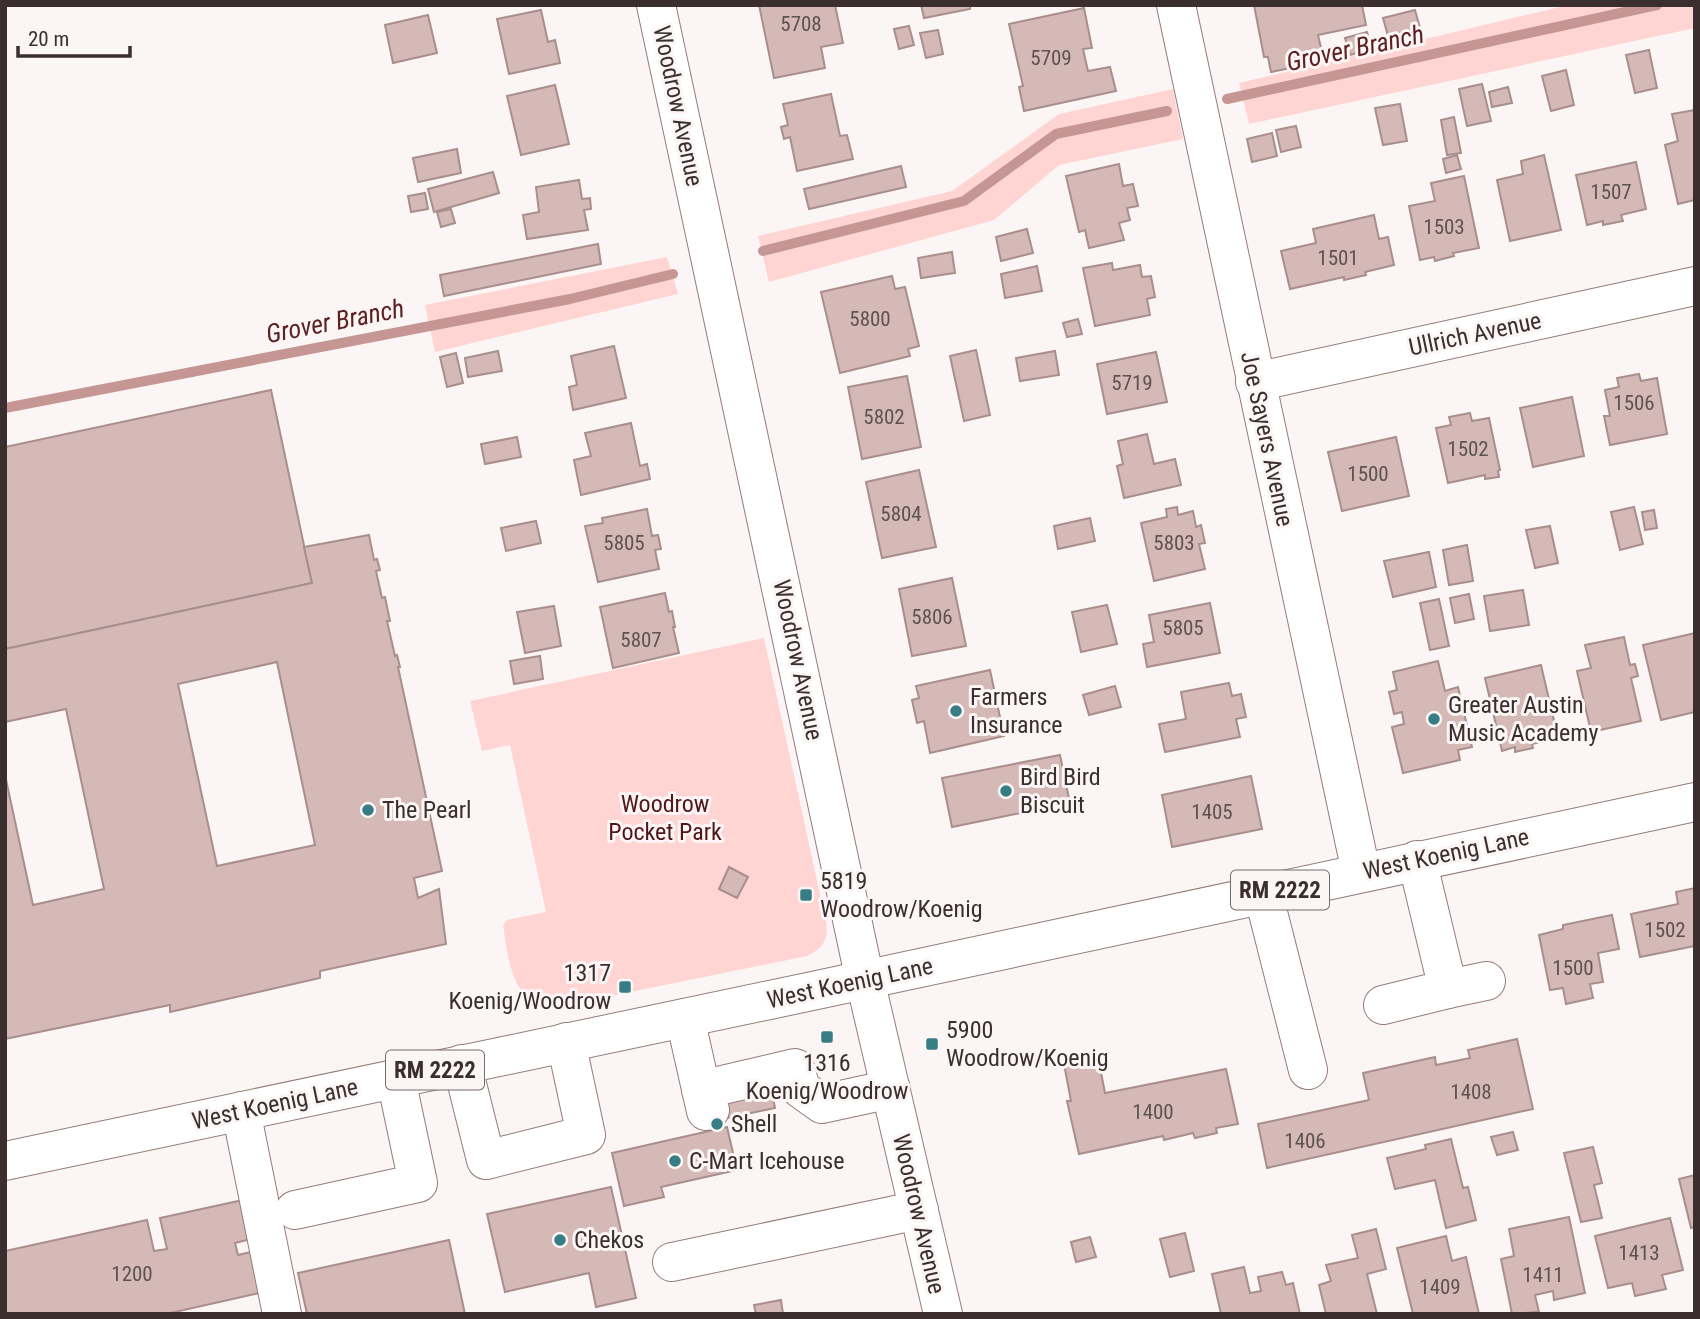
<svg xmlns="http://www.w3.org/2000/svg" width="1700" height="1319" viewBox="0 0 1700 1319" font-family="'Roboto Condensed',sans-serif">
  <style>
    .green { fill: #fed5d3 }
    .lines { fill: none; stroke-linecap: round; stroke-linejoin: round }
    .stream { stroke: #c59693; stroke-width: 10 }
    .building { fill: #d4b9b7; stroke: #a88e8d; stroke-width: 2; fill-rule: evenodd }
    .minor-casing { stroke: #957b7a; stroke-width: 40 }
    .major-casing { stroke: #957b7a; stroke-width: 40 }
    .minor { stroke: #fff; stroke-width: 38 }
    .major { stroke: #fff; stroke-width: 38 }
    .poi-dot { fill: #367e84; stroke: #fbf6f5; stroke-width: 2.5 }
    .labels { text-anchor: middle; stroke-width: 6; stroke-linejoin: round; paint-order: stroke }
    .number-label { font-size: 21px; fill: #605250 }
    .shield { fill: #fbf6f5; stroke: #746b6a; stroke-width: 2 }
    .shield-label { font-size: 23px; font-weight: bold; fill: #3a2f2e }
    .street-label { font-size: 24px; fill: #3a2f2e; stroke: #fbf6f5 }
    .poi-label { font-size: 24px; fill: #3a2f2e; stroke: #fbf6f5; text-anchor: start }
    .park-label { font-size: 24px; fill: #501618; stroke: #fbf6f5 }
    .water-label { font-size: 26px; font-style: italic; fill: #5c2122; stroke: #fbf6f5 }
  </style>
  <rect width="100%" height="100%" fill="#fbf6f5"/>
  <!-- green -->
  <g class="green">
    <path d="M1568,5H1695V28L1249,124L1239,83Z"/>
    <path d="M1173,89L1183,139L1059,165L994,220L769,282L758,236L952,191L1059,114Z"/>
    <path d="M667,257L678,294L435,352L425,305Z"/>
    <path d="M764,638L826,922C829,940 823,948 807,956L557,1007C551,1007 544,1007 539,1005C511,995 507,951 503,925L507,920L546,912L510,745L482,751L470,701Z"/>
  </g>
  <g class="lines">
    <!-- stream -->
    <g class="stream">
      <path d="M1227,99L1657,5"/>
      <path d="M763,251L964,201L1056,134L1167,111"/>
      <path d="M5,408L570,299L673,274"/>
    </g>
  </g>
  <!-- building -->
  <g class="building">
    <path d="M759,5H835L843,43L821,47L825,68L774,78Z"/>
    <path d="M921,5H970V9L924,18Z"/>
    <path d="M1254,5H1362L1366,25L1318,35L1324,61L1271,72L1268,57H1264Z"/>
    <path d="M1084,8L1092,48L1083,49L1088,71L1110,67L1116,91L1024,111L1019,87L1023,86L1009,24Z"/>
    <path d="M541,10L548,42L555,40L560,63L509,74L497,19Z"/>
    <path d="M1415,10L1420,28L1388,36L1383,18Z"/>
    <path d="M428,15L437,53L393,63L385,25Z"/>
    <path d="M909,26L914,45L899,49L894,29Z"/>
    <path d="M938,30L943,54L926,58L920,33Z"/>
    <path d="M1367,32L1372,49L1350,55L1345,38Z"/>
    <path d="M1649,50L1657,88L1635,93L1626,55Z"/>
    <path d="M1566,70L1574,105L1551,111L1542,76Z"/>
    <path d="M1482,84L1491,121L1467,126L1459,89Z"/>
    <path d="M555,85L569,144L521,155L507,96Z"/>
    <path d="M1508,87L1512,103L1492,107L1489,92Z"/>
    <path d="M831,94L840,136L847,135L853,159L797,171L790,137L784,139L781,127L788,125L783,104Z"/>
    <path d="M1400,104L1407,141L1383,145L1375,108Z"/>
    <path d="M1695,110V200L1678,204L1665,145L1678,141L1672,114Z"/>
    <path d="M1454,117L1461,153L1447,155L1441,120Z"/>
    <path d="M1296,126L1301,147L1281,152L1276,130Z"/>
    <path d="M1272,133L1277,156L1252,162L1247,139Z"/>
    <path d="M457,149L461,173L418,182L413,158Z"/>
    <path d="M1457,155L1461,169L1446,173L1443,159Z"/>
    <path d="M1544,155L1561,230L1510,241L1497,180L1523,174L1521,161Z"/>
    <path d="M1636,162L1646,209L1621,215L1623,221L1603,225V221L1587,225L1576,175Z"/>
    <path d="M1119,164L1123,186L1133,184L1138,206L1127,208L1130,220L1119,223L1124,240L1089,248L1085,230L1079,232L1066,176Z"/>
    <path d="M901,166L906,187L809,209L804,189Z"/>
    <path d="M493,172L499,193L434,212L428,189Z"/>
    <path d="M1464,176L1479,248L1453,253L1454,256L1435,261L1434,257L1420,260L1409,206L1435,201L1431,183Z"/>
    <path d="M579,180L582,199L590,198L591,209L584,210L588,230L527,239L523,215L539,212L536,187Z"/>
    <path d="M425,193L428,209L411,212L408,196Z"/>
    <path d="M451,209L455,223L441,227L437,212Z"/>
    <path d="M1374,215L1379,239L1388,237L1394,265L1365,272L1366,275L1344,280V277L1290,289L1281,251L1316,243L1313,229Z"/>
    <path d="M1027,229L1033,253L1001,261L996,237Z"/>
    <path d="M598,244L601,264L444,296L440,275Z"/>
    <path d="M952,252L955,273L921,278L918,258Z"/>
    <path d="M1112,263L1113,270L1140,265L1142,277L1151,276L1155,297L1147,299L1150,315L1095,326L1083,268Z"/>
    <path d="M1037,266L1042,291L1005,298L1001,274Z"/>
    <path d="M892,276L895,289L905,287L919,346L908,349L910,356L840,373L821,292Z"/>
    <path d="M1078,319L1082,334L1067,337L1063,323Z"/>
    <path d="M614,346L626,398L573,410L569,387L577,385L571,356Z"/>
    <path d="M976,350L990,415L964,421L950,356Z"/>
    <path d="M498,351L502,371L468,377L465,358Z"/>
    <path d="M1055,351L1059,375L1020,381L1016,358Z"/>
    <path d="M1156,352L1167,402L1107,414L1097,364Z"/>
    <path d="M456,353L463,383L447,387L440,357Z"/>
    <path d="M1639,374L1641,381L1657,378L1667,434L1610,445L1604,416H1610L1605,390L1619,387L1617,378Z"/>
    <path d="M907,376L921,447L862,459L848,387Z"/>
    <path d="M271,390L312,583L5,649V447Z"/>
    <path d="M1572,397L1584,456L1533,467L1520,408Z"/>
    <path d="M1470,413L1472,421L1489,418L1500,470L1498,471L1499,477L1485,479V475L1448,483L1436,428L1451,425L1449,417Z"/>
    <path d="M631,423L640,466L647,464L650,479L581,495L574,460L591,456L585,433Z"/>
    <path d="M1147,434L1154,464L1175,459L1181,485L1124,498L1117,466L1123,464L1118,441Z"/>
    <path d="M517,437L521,457L485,464L481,444Z"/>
    <path d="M1396,437L1409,496L1342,511L1328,452Z"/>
    <path d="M919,470L936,547L882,558L866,482Z"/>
    <path d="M1177,507L1178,515L1193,511L1196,527L1201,525L1205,543L1199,544L1205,569L1154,581L1141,523L1167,517L1166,509Z"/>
    <path d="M1634,507L1643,544L1620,550L1611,512Z"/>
    <path d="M647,509L652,536L658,535L661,549L655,550L659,569L598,582L585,526L603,523L602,518Z"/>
    <path d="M1654,510L1657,528L1645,530L1642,512Z"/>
    <path d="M1090,518L1095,541L1058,549L1054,526Z"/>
    <path d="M536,521L541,543L506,551L501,528Z"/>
    <path d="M1550,526L1558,563L1535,568L1526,530Z"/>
    <path d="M369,535L374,560L377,559L380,570L376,571L382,598L385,597L390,621H387L395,656L397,655L400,667H398L442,871L414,878L418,898L439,889L446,944L320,971V978L170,1012V1005L5,1039V775L33,905L104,889L66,709L5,722V649L312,583L304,547ZM277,662L315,845L217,866L178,684Z"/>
    <path d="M1467,545L1473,581L1449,585L1443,550Z"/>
    <path d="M1429,552L1436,587L1393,597L1384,561Z"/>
    <path d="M952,578L966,646L912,656L899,589Z"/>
    <path d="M1523,590L1529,625L1490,631L1484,596Z"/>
    <path d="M665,593L669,612L672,611L675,627H673L679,653L613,668L600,607Z"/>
    <path d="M1469,594L1474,619L1455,623L1450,598Z"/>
    <path d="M1439,599L1449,646L1430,650L1420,603Z"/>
    <path d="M1210,603L1220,653L1147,667L1143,644L1154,642L1149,615Z"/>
    <path d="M1107,605L1117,644L1081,652L1072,612Z"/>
    <path d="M554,606L561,646L525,653L517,612Z"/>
    <path d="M1695,633V712L1661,720L1643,645Z"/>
    <path d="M1624,637L1630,665L1635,664L1638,676L1631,678L1641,721L1591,732L1577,671L1591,668L1585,645Z"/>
    <path d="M540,656L543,679L514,684L510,661Z"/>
    <path d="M1438,661L1445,691L1458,687L1472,747L1458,750L1460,760L1403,773L1392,727L1404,724L1402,712L1394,714L1389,692L1397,690L1393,672Z"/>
    <path d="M1541,665L1558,738L1532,744L1533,748L1515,752V747L1502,751L1485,678Z"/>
    <path d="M990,670L1004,736L930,753L924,721L917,723L912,700L919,698L916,686Z"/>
    <path d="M1229,683L1232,696L1241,694L1246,717L1236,719L1240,737L1165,752L1159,724L1186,719L1181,692Z"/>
    <path d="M1115,686L1121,707L1089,715L1083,695Z"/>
    <path d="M1060,755L1070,803L952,827L942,778Z"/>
    <path d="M1251,776L1262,829L1172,847L1162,795Z"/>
    <path d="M729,867L748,877L737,898L719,889Z"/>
    <path d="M1695,888V946L1640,957L1631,914L1678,904L1676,892Z"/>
    <path d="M1612,915L1619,949L1598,953L1603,982L1590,984L1593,998L1566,1004L1563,988L1550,990L1539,935L1563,929V925Z"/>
    <path d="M1517,1039L1533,1109L1267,1168L1258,1124L1369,1100L1363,1073L1435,1057L1436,1065L1470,1058L1468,1050Z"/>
    <path d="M1098,1057L1105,1093L1226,1069L1238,1124L1216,1128L1217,1133L1195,1138L1193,1133L1164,1140L1163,1136L1079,1154L1067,1101H1071L1064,1064Z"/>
    <path d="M767,1068L775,1108L713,1121L705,1080Z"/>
    <path d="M727,1127L737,1170L661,1187L664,1197L624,1206L612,1153Z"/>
    <path d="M1513,1132L1518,1150L1497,1155L1491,1137Z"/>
    <path d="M1451,1139L1463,1188L1468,1187L1476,1220L1446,1228L1435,1180L1395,1189L1387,1158L1426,1149L1425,1145Z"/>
    <path d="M1593,1147L1602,1183L1594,1185L1602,1218L1581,1222L1564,1153Z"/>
    <path d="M1695,1175V1227L1691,1228L1679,1179Z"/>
    <path d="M611,1187L636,1298L596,1307L589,1273L505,1292L487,1214Z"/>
    <path d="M243,1200L251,1239L235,1243L238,1255L255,1251L264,1292L166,1314H5V1251L147,1220L154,1251L167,1249L160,1218Z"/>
    <path d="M1569,1217L1585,1293L1554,1300L1553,1291L1535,1295L1539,1312L1512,1314L1501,1259L1514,1256L1509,1229Z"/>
    <path d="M1670,1218L1683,1270L1662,1275L1666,1289L1635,1296L1632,1283L1608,1288L1595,1236Z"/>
    <path d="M1376,1229L1386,1269L1367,1274L1377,1314H1326L1319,1285L1331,1281L1326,1265L1358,1258L1352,1235Z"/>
    <path d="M1185,1233L1194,1271L1170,1277L1160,1239Z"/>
    <path d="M1446,1236L1452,1261L1466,1257L1479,1314H1413L1397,1248Z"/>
    <path d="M1090,1237L1096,1257L1076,1262L1071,1242Z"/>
    <path d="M449,1240L465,1314H307L298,1273Z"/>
    <path d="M1244,1267L1250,1293L1261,1291L1258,1277L1282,1272L1286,1285L1293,1283L1300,1314H1221L1212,1274Z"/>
    <path d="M781,1300L783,1314H756L754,1305Z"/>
  </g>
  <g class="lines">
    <defs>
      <g id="minor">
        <path d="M656,5L865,980L943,1314"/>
        <path d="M1176,5L1361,872"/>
        <path d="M1255,382L1695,286"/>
        <path d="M1263,893L1308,1070"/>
        <path d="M1448,989L1486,981"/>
        <path d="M1383,1005L1448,989L1417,860"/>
        <path d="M685,1018L706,1111L710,1110"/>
        <path d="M462,1064L486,1160L586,1135L566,1042"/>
        <path d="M701,1090L795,1068L801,1089L822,1104L891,1089"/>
        <path d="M241,1111L282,1314"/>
        <path d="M295,1210L418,1183L396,1079"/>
        <path d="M672,1262L919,1210"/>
      </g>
      <path id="major" d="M5,1161L817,990L1695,802"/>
    </defs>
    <!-- minor casing -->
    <use href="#minor" class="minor-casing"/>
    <!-- major casing -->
    <use href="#major" class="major-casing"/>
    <!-- minor -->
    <use href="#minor" class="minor"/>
    <!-- major -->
    <use href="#major" class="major"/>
  </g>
  <!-- markers -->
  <g class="poi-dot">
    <circle cx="956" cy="711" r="7"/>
    <circle cx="1434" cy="719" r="7"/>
    <circle cx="1006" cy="791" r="7"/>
    <circle cx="368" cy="810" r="7"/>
    <rect x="799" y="888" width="14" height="14" rx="3.5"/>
    <rect x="618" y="980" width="14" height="14" rx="3.5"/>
    <rect x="820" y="1030" width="14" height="14" rx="3.5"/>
    <rect x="925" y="1037" width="14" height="14" rx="3.5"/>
    <circle cx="717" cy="1124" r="7"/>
    <circle cx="675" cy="1161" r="7"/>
    <circle cx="560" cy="1240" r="7"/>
  </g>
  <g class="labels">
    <!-- number labels -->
    <g class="number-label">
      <text x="801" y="31">5708</text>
      <text x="1051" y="65">5709</text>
      <text x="1611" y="199">1507</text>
      <text x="1444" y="234">1503</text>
      <text x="1338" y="265">1501</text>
      <text x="870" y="326">5800</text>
      <text x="1132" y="390">5719</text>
      <text x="1634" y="410">1506</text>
      <text x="884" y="424">5802</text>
      <text x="1468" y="456">1502</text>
      <text x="1368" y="481">1500</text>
      <text x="901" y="521">5804</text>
      <text x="624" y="550">5805</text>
      <text x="1174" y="550">5803</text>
      <text x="932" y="624">5806</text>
      <text x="1183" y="635">5805</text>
      <text x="641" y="647">5807</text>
      <text x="1212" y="819">1405</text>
      <text x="1665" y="937">1502</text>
      <text x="1573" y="975">1500</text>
      <text x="1471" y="1099">1408</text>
      <text x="1153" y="1119">1400</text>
      <text x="1305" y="1148">1406</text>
      <text x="1639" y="1260">1413</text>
      <text x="132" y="1281">1200</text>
      <text x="1543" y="1282">1411</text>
      <text x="1440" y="1294">1409</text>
    </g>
    <!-- shield labels -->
    <g class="shield">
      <rect x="1231" y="870.5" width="98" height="39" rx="5"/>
      <rect x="386" y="1050.5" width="98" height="39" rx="5"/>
    </g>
    <g class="shield-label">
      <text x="1280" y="898">RM 2222</text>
      <text x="435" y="1078">RM 2222</text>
    </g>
    <!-- street labels -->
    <g class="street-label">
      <text transform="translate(678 106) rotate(78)" y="8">Woodrow Avenue</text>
      <text transform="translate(1475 334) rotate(-12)" y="8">Ullrich Avenue</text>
      <text transform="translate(1267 439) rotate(78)" y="8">Joe Sayers Avenue</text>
      <text transform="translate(798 660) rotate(78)" y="8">Woodrow Avenue</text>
      <text transform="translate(1446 854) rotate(-12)" y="8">West Koenig Lane</text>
      <text transform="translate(850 983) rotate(-12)" y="8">West Koenig Lane</text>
      <text transform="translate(275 1104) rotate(-12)" y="8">West Koenig Lane</text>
      <text transform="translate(919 1214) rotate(77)" y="8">Woodrow Avenue</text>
    </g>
    <!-- poi labels -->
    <g class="poi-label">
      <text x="970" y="705">Farmers<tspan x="970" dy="28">Insurance</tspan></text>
      <text x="1448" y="713">Greater Austin<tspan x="1448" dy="28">Music Academy</tspan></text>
      <text x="1020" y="785">Bird Bird<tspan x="1020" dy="28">Biscuit</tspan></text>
      <text x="382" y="818">The Pearl</text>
      <text x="820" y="889">5819<tspan x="820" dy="28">Woodrow/Koenig</tspan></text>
      <text x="611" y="981" text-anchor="end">1317<tspan x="611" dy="28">Koenig/Woodrow</tspan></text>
      <text x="946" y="1038">5900<tspan x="946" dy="28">Woodrow/Koenig</tspan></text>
      <text x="827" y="1071" text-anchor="middle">1316<tspan x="827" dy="28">Koenig/Woodrow</tspan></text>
      <text x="731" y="1132">Shell</text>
      <text x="689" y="1169">C-Mart Icehouse</text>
      <text x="574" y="1248">Chekos</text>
    </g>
    <!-- park labels -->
    <g class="park-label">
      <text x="665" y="812">Woodrow<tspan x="665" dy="28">Pocket Park</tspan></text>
    </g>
    <!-- water labels -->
    <g class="water-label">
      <text transform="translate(1355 48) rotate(-12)" y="9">Grover Branch</text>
      <text transform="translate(335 321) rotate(-11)" y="9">Grover Branch</text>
    </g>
  </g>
  <!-- border -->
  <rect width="1700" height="1319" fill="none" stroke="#3a2f2e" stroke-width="14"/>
  <!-- scale -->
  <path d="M18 46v10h112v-10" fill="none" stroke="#3a2f2e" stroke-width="3.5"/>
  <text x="28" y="46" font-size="21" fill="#3a2f2e" stroke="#fbf6f5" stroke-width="5" paint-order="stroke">20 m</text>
</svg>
